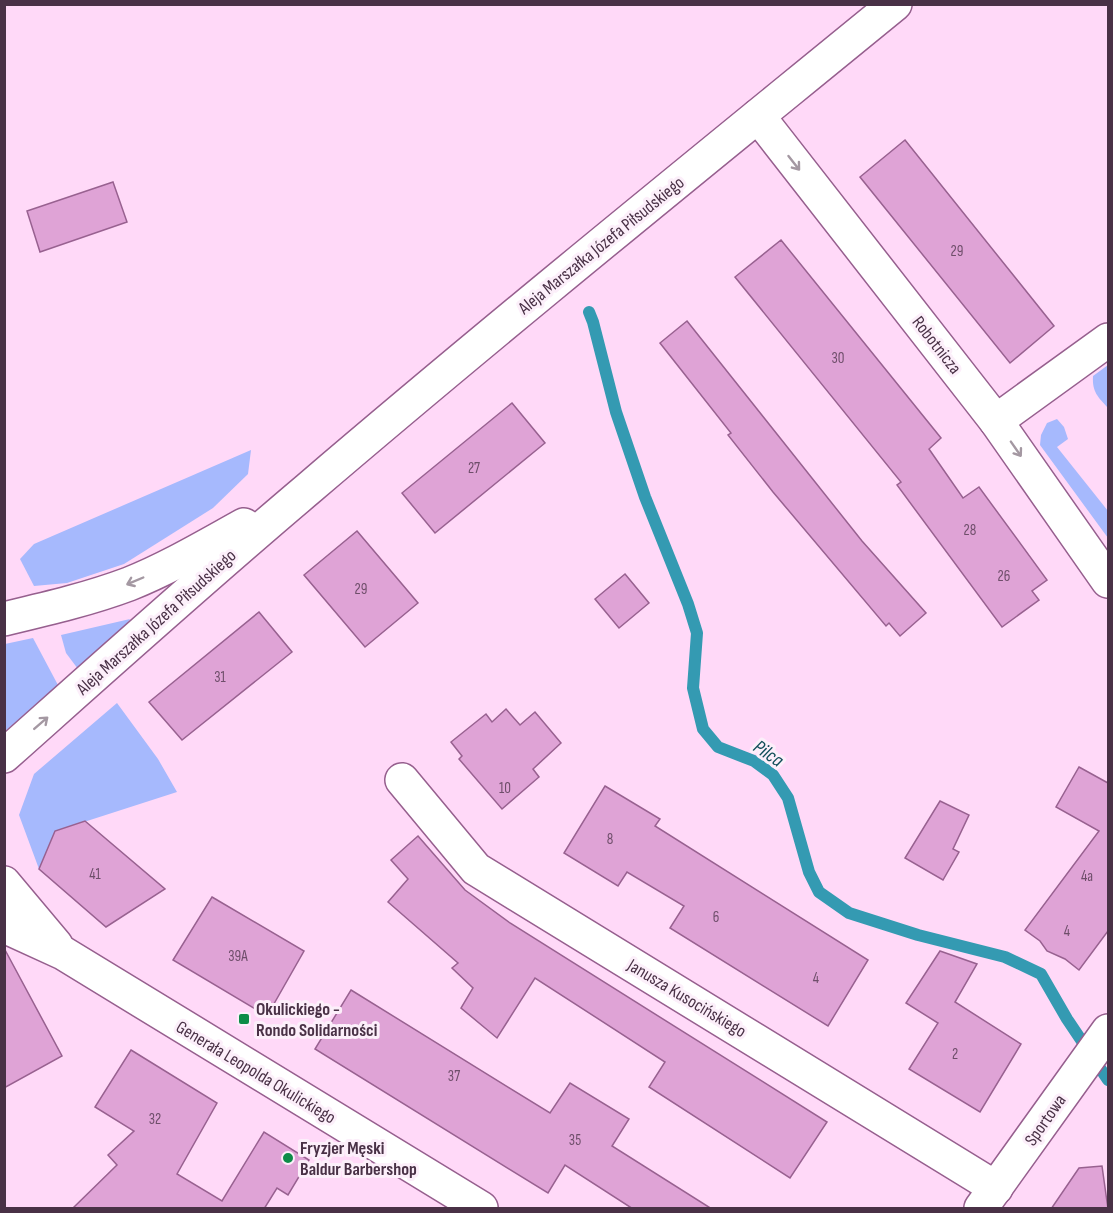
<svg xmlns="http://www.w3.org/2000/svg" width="1113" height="1213" viewBox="0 0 1113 1213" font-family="'Sofia Sans Condensed',sans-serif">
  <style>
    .green { fill: #a6b9fd }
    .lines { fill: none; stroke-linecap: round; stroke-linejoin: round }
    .stream { stroke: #349ab2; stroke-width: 12 }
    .building { fill: #dfa3d6; stroke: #986190; stroke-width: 1.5 }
    .minor-casing { stroke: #965f8e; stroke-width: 36 }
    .major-casing { stroke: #965f8e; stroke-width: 36 }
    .minor { stroke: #fff; stroke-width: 33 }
    .major { stroke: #fff; stroke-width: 33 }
    .oneway { stroke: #a498a2 }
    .poi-dot { fill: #0d8c48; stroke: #fceffa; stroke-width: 2 }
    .labels { text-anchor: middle; stroke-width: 6; stroke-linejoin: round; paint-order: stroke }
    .number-label { font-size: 15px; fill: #6e4e6a }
    .street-label { font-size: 18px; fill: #493146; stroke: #fceffa }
    .poi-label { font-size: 18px; font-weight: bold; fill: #493146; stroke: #fceffa; text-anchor: start }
    .water-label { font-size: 20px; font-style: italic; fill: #104e59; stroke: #fceffa }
  </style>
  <rect width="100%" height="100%" fill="#ffd9f8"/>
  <!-- green -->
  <g class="green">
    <path d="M1108,365V408C1098,397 1092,392 1093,376Z"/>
    <path d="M1057,419L1064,427L1068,439L1057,447L1108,511V538L1040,445L1041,435L1047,423Z"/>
    <path d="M251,450L248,474L213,508L124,564L67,583L34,586L20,559L34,544Z"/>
    <path d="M130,619L123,630L78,669L66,653L61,635Z"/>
    <path d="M33,638L59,687L5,731V644Z"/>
    <path d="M117,703L158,759L177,792L56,831L39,869L19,815L34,774Z"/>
  </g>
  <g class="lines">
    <!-- stream -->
    <path class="stream" d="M589,312L593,322L616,412L645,497L688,604L697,633L693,688L703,729L718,747L754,761L773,775L788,798L809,872L819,892L849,913L918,935L1005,957L1041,974L1067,1019L1108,1080"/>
  </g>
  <!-- building -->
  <g class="building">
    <path d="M905,140L1054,326L1010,363L860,177Z"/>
    <path d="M113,182L127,222L40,252L27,211Z"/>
    <path d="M781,240L941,438L929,449L963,498L979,487L1047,580L1032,591L1039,600L1002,627L897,485L901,482L735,277Z"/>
    <path d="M687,321L862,541L926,613L900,636L889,623L886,626L773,492L728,435L731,433L660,343Z"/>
    <path d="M512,403L545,443L435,533L402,493Z"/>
    <path d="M357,531L418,603L365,647L304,575Z"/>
    <path d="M625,574L649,603L619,628L595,599Z"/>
    <path d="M259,612L292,652L182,740L149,702Z"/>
    <path d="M506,709L520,725L535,712L561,743L533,769L539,777L502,809L459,759L462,756L451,742L486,714L492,722Z"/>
    <path d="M1079,767L1108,783V931L1079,970L1065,959L1047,951L1040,941L1025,930L1099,831L1056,807Z"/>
    <path d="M605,786L660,819L655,826L868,960L828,1026L670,928L684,906L627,872L618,886L564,853Z"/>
    <path d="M940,801L969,815L953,849L959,852L943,880L905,858Z"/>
    <path d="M85,821L165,889L106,927L39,869L55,831Z"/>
    <path d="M418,836L465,890L510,923L827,1122L790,1178L649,1087L665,1062L535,978L497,1038L461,1008L473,988L452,968L458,963L388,902L408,879L391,860Z"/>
    <path d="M212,897L304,951L267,1016L173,960Z"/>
    <path d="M4,948L62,1056L4,1088Z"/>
    <path d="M940,951L977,964L955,1002L1021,1044L980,1112L909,1069L938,1023L906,1003Z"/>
    <path d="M351,990L550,1113L570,1083L629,1119L612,1146L712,1209H633L565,1165L548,1193L315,1049Z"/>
    <path d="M131,1050L217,1103L177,1174L222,1201L264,1132L309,1160L288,1195L277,1188L264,1209H72L117,1165L108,1155L134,1131L95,1107Z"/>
    <path d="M1102,1166L1108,1209H1051L1079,1168Z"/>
  </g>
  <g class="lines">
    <defs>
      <g id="minor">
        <path d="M758,116L996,421L1108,581"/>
        <path d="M996,421L1108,340"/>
        <path d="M402,780L476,869L996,1188"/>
        <path d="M981,1208L1108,1031"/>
      </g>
      <g id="major">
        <path d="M4,619C46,609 89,599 129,584C169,568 206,546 244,525"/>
        <path d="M4,756C105,666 205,576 308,489C501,324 698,165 895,4"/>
        <path d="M4,883L56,945"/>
        <path d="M4,926L63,953L481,1208"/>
      </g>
    </defs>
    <!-- minor casing -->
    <use href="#minor" class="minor-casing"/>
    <!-- major casing -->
    <use href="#major" class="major-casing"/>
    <!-- minor -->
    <use href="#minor" class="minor"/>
    <!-- major -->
    <use href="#major" class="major"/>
  </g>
  <!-- one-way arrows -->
  <defs><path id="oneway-shaft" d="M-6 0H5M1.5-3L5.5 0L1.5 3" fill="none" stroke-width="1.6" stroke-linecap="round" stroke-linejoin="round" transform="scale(1.5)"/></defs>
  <g class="oneway">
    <use href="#oneway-shaft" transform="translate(794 163) rotate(52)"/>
    <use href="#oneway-shaft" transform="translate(1016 449) rotate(55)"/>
    <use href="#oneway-shaft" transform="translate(135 581) rotate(157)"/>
    <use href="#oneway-shaft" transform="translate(41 723) rotate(-41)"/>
  </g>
  <!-- markers -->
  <g class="poi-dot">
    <rect x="238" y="1013" width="12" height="12" rx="3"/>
    <circle cx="288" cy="1158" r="6"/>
  </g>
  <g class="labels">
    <!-- number labels -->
    <g class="number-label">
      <text x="957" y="256">29</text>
      <text x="838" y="363">30</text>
      <text x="474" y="473">27</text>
      <text x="970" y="535">28</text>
      <text x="1004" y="581">26</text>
      <text x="361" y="594">29</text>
      <text x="220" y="682">31</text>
      <text x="505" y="793">10</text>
      <text x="610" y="844">8</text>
      <text x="95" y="879">41</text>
      <text x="1087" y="881">4a</text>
      <text x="716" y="922">6</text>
      <text x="1067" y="936">4</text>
      <text x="238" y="961">39A</text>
      <text x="816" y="983">4</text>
      <text x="955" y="1059">2</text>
      <text x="454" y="1081">37</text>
      <text x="155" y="1124">32</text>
      <text x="575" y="1145">35</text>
    </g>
    <!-- street labels -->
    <g class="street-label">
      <text transform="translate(601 245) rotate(-39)" y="6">Aleja Marszałka Józefa Piłsudskiego</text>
      <text transform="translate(937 345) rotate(52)" y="6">Robotnicza</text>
      <text transform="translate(156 622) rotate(-42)" y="6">Aleja Marszałka Józefa Piłsudskiego</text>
      <text transform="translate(687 998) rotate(31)" y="6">Janusza Kusocińskiego</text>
      <text transform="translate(256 1072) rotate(31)" y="6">Generała Leopolda Okulickiego</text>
      <text transform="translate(1045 1120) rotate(-55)" y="6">Sportowa</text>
    </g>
    <!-- poi labels -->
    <g class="poi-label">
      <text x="256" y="1015">Okulickiego -<tspan x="256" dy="21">Rondo Solidarności</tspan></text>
      <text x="300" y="1154">Fryzjer Męski<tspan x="300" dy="21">Baldur Barbershop</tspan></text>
    </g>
    <!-- water labels -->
    <g class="water-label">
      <text transform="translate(769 753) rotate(35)" y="7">Pilca</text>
    </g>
  </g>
  <!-- border -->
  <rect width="1113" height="1213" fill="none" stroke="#493146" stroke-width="12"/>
</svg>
